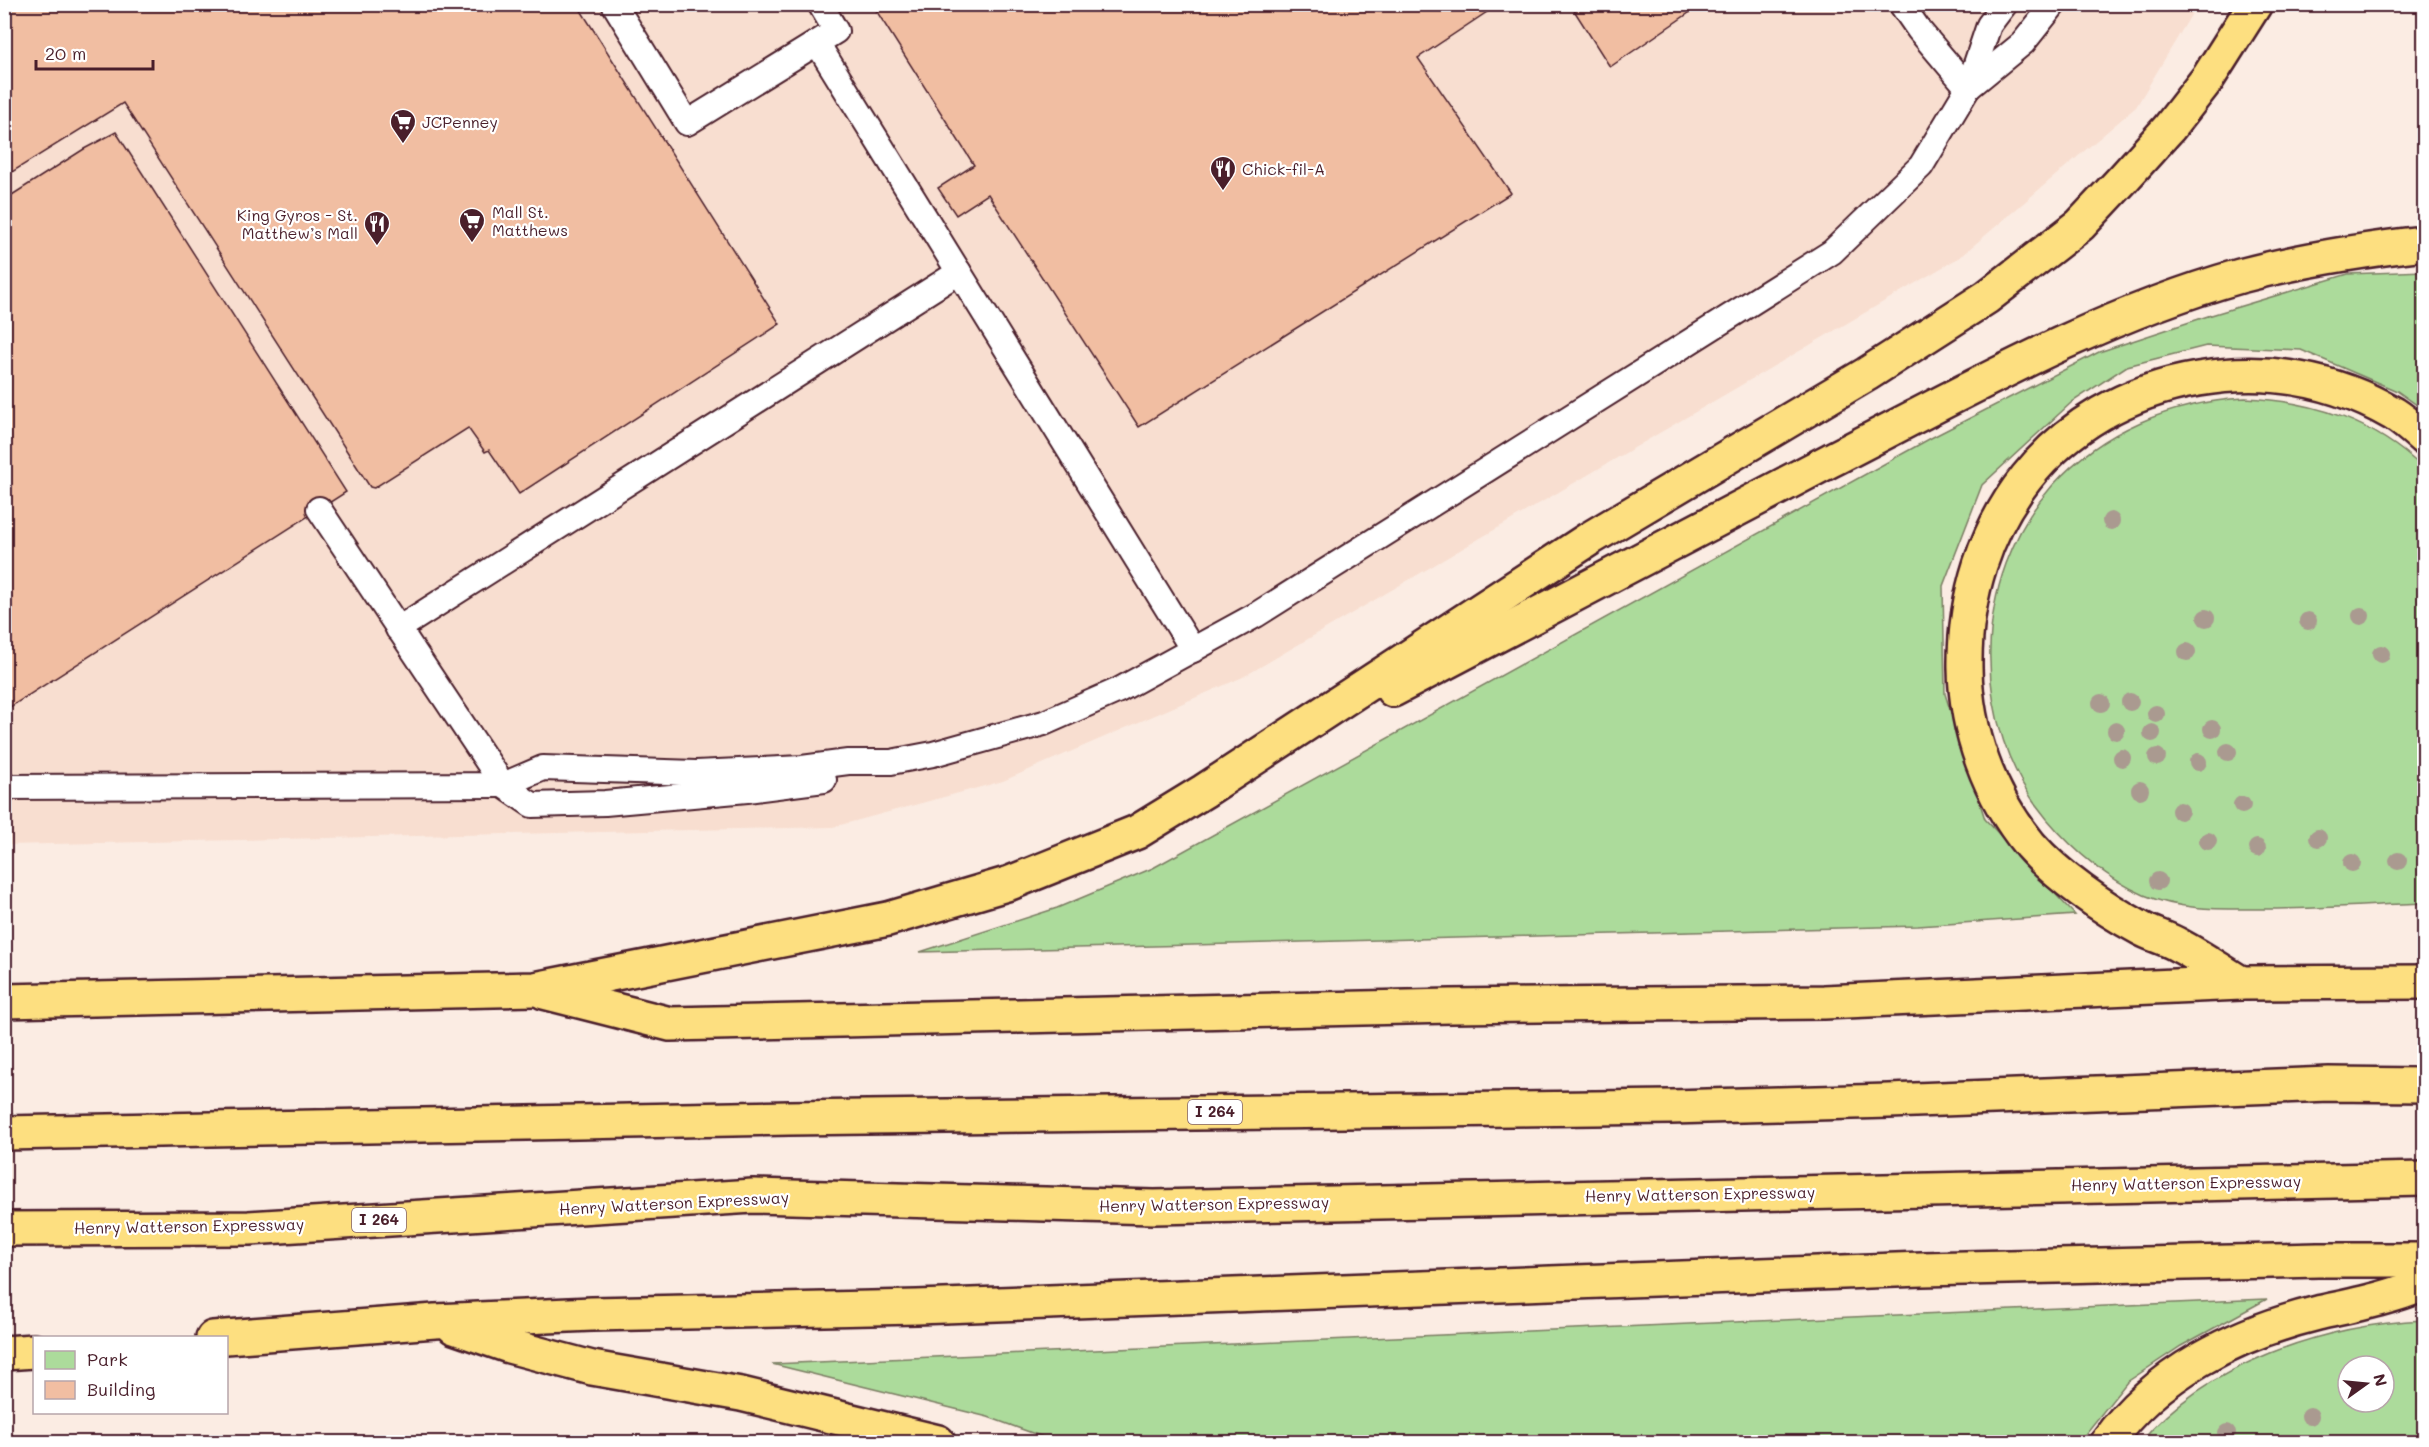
<svg xmlns="http://www.w3.org/2000/svg" width="2429" height="1447" viewBox="0 0 2429 1447" font-family="Mali,sans-serif">
  <style>
    .built { fill: #f8ded0 }
    .green { fill: #acdb9b; stroke: #7b7d63; stroke-width: 1.5; fill-rule: evenodd }
    .building { fill: #f1bea2; stroke: #4a1f2b; stroke-width: 1.5 }
    .lines { fill: none; stroke-linecap: round; stroke-linejoin: round }
    .service-casing { stroke: #4a1f2b; stroke-width: 28 }
    .motorway-casing { stroke: #4a1f2b; stroke-width: 38 }
    .service { stroke: #fff; stroke-width: 24 }
    .motorway { stroke: #fddf80; stroke-width: 33 }
    .tree { fill: #aa9a90 }
    .labels { text-anchor: middle; stroke-width: 4.5; stroke-linejoin: round; paint-order: stroke }
    .shield { fill: #fff; stroke: #80626b; stroke-width: 1.5 }
    .shield-label { font-size: 15px; font-weight: bold; fill: #4a1f2b }
    .poi-label { font-size: 16px; fill: #4a1f2b; stroke: #fff; text-anchor: start }
    .street-label { font-size: 16px; fill: #4a1f2b; stroke: #fff }
  </style>
  <rect width="100%" height="100%" fill="#fbece3"/>
  <filter id="ink" filterUnits="userSpaceOnUse"><feTurbulence type="fractalNoise" baseFrequency=".0167" numOctaves="2"/><feDisplacementMap in="SourceGraphic" scale="12" xChannelSelector="R" yChannelSelector="G"/><feConvolveMatrix kernelMatrix="1 2 1 2 8 2 1 2 1" color-interpolation-filters="sRGB"/></filter>
  <g filter="url(#ink)">
    <!-- built -->
    <path class="built" d="M4,5H2197L2136,107L1960,257L1243,677L1003,781L833,827L5,845Z"/>
    <!-- green -->
    <g class="green">
      <path d="M2424,271V410L2397,391L2301,350L2206,346L2127,366L2072,402L1982,485L1943,586L1945,694L1985,819L2075,915L1918,926L920,952L1057,908L1153,868L1931,438L2099,352L2208,316L2348,274Z"/>
      <path d="M2245,398C2314,401 2374,421 2424,469V903C2370,905 2316,909 2261,909C2221,909 2182,911 2144,895C2106,878 2074,851 2047,819C1969,726 1971,578 2052,486C2102,430 2172,402 2245,398Z"/>
      <path d="M2267,1299L2181,1346L2127,1382L2079,1442H1057L988,1417L772,1364Z"/>
      <path d="M2424,1320V1442H2141C2207,1363 2324,1325 2424,1320ZM2348,1366H2384V1402H2348Z"/>
    </g>
    <!-- building -->
    <g class="building">
      <path d="M4,4H577L780,324L519,494L489,450L485,452L468,428L374,488L370,487L123,103L4,177Z"/>
      <path d="M872,4H1499L1418,58L1511,193L1139,427L988,194L956,215L938,188L974,165Z"/>
      <path d="M1570,4H1702L1610,67Z"/>
      <path d="M116,132L346,492L4,711V200L84,149Z"/>
    </g>
    <g class="lines">
      <defs>
        <g id="service">
          <path d="M614,4L687,123L836,31L820,4"/>
          <path d="M1901,4L1919,30L1968,88"/>
          <path d="M817,43L1193,650"/>
          <path d="M1968,88L2023,43L2054,4"/>
          <path d="M319,509L503,785L532,805L605,803L747,790L824,780"/>
          <path d="M398,629L959,272"/>
          <path d="M4,787L503,785L543,768L696,773L802,768L848,762H891L933,754L1044,723L1119,690L1256,615L1832,252L1921,166L1968,88L1989,25L2005,4"/>
        </g>
        <g id="motorway">
          <path d="M1393,690C1539,612 1685,536 1831,460C1964,392 2095,317 2240,276C2300,260 2363,250 2424,243"/>
          <path d="M2241,983C2221,971 2201,957 2180,946C2167,938 2152,935 2140,928C2103,908 2057,876 2030,845C1989,795 1966,732 1965,668C1963,522 2053,403 2198,379C2267,367 2334,379 2394,414C2405,421 2415,430 2424,438"/>
          <path d="M544,992L670,1024L1451,1006L1824,1002L2241,983L2424,982"/>
          <path d="M4,1001L535,989L888,919L1010,883L1137,832L1204,791L1589,539L1867,374L1987,297L2080,225L2123,179L2169,128L2208,78L2255,4"/>
          <path d="M4,1133L789,1118L1671,1107L1889,1101L2329,1084L2424,1085"/>
          <path d="M4,1229L249,1228L753,1196L1154,1207L2424,1179"/>
          <path d="M454,1327L509,1346L592,1368L741,1394L938,1442"/>
          <path d="M213,1338L435,1321L592,1314L917,1307L1922,1269L2318,1260H2424"/>
          <path d="M4,1353L34,1351"/>
          <path d="M2107,1442C2156,1373 2236,1333 2318,1313C2354,1305 2390,1298 2424,1284"/>
        </g>
      </defs>
      <!-- service casing -->
      <use href="#service" class="service-casing"/>
      <!-- motorway casing -->
      <use href="#motorway" class="motorway-casing"/>
      <!-- service -->
      <use href="#service" class="service"/>
      <!-- motorway -->
      <use href="#motorway" class="motorway"/>
    </g>
    <!-- trees -->
    <g class="tree">
      <circle cx="2111" cy="521" r="9"/>
      <circle cx="2361" cy="616" r="9"/>
      <circle cx="2206" cy="618" r="9"/>
      <circle cx="2308" cy="621" r="9"/>
      <circle cx="2187" cy="652" r="9"/>
      <circle cx="2381" cy="654" r="9"/>
      <circle cx="2130" cy="702" r="9"/>
      <circle cx="2101" cy="703" r="9"/>
      <circle cx="2156" cy="714" r="9"/>
      <circle cx="2212" cy="729" r="9"/>
      <circle cx="2116" cy="731" r="9"/>
      <circle cx="2152" cy="733" r="9"/>
      <circle cx="2228" cy="752" r="9"/>
      <circle cx="2157" cy="757" r="9"/>
      <circle cx="2122" cy="758" r="9"/>
      <circle cx="2198" cy="762" r="9"/>
      <circle cx="2140" cy="790" r="9"/>
      <circle cx="2242" cy="805" r="9"/>
      <circle cx="2180" cy="811" r="9"/>
      <circle cx="2318" cy="838" r="9"/>
      <circle cx="2208" cy="841" r="9"/>
      <circle cx="2257" cy="848" r="9"/>
      <circle cx="2398" cy="861" r="9"/>
      <circle cx="2352" cy="863" r="9"/>
      <circle cx="2158" cy="881" r="9"/>
      <circle cx="2310" cy="1416" r="9"/>
      <circle cx="2227" cy="1433" r="9"/>
    </g>
  </g>
  <!-- icons -->
  <defs>
    <symbol id="supermarket-pin" viewBox="-11 -11 22 30"><path d="M0 17L-7.5 6A9.5 9.5 0 1 1 7.5 6Z" fill="#4a1f2b" stroke="#fff"/><path d="M-6-5.5h2.5l.6 2H6L4.5 2H-2.5L-4.4-4H-6ZM-1.5 3.2a1.3 1.3 0 1 0 .1 0ZM3 3.2a1.3 1.3 0 1 0 .1 0Z" fill="#fff"/></symbol>
    <symbol id="restaurant-pin" viewBox="-11 -11 22 30"><path d="M0 17L-7.5 6A9.5 9.5 0 1 1 7.5 6Z" fill="#4a1f2b" stroke="#fff"/><path d="M-5-6h1v4h1v-4h1v4h1v-4h1v5L-1.5 .5V6h-2V.5L-5-1ZM5-6V6H3V1.5H1.5Q1.5-4 5-6Z" fill="#fff"/></symbol>
  </defs>
  <g fill-rule="evenodd">
    <use href="#supermarket-pin" x="388" y="107" width="30" height="40"/>
    <use href="#restaurant-pin" x="1208" y="154" width="30" height="40"/>
    <use href="#supermarket-pin" x="457" y="206" width="30" height="40"/>
    <use href="#restaurant-pin" x="362" y="209" width="30" height="40"/>
  </g>
  <g class="labels">
    <!-- shield labels -->
    <g class="shield">
      <rect x="1188" y="1100" width="54" height="24" rx="4.5"/>
      <rect x="352" y="1208" width="54" height="24" rx="4.5"/>
    </g>
    <g class="shield-label">
      <text x="1215" y="1117">I 264</text>
      <text x="379" y="1225">I 264</text>
    </g>
    <!-- poi labels -->
    <g class="poi-label">
      <text x="422" y="128">JCPenney</text>
      <text x="1242" y="175">Chick-fil-A</text>
      <text x="492" y="218">Mall St.<tspan x="492" dy="18">Matthews</tspan></text>
      <text x="358" y="221" text-anchor="end">King Gyros - St.<tspan x="358" dy="18">Matthew’s Mall</tspan></text>
    </g>
    <!-- street labels -->
    <g class="street-label">
      <text transform="translate(2186 1183) rotate(-1)" y="6">Henry Watterson Expressway</text>
      <text transform="translate(1700 1194) rotate(-1)" y="6">Henry Watterson Expressway</text>
      <text transform="translate(674 1203) rotate(-3)" y="6">Henry Watterson Expressway</text>
      <text transform="translate(1214 1204) rotate(-1)" y="6">Henry Watterson Expressway</text>
      <text transform="translate(189 1226) rotate(-1)" y="6">Henry Watterson Expressway</text>
    </g>
  </g>
  <!-- margin -->
  <rect width="2429" height="1447" fill="none" stroke="#fff" stroke-width="24"/>
  <rect x="12" y="12" width="2405" height="1423" fill="none" stroke="#4a1f2b" stroke-width="2" filter="url(#ink)"/>
  <!-- legend -->
  <rect x="33" y="1336" width="195" height="78" fill="#ffffff" stroke="#b7a5aa" stroke-width="1.5"/>
  <rect x="45" y="1351" width="30" height="18" fill="#acdb9b" stroke="#b7a5aa" stroke-width="1.5"/>
  <text x="87" y="1366" font-size="18" fill="#4a1f2b">Park</text>
  <rect x="45" y="1381" width="30" height="18" fill="#f1bea2" stroke="#b7a5aa" stroke-width="1.5"/>
  <text x="87" y="1396" font-size="18" fill="#4a1f2b">Building</text>
  <!-- north arrow -->
  <g transform="translate(2366 1384) rotate(75)"><circle r="28" fill="#ffffff" stroke="#b7a5aa" stroke-width="1.5"/>
  <path d="M0-4.5L10 22L0 15L-10 22Z" fill="#4a1f2b"/>
  <text y="-9" font-size="16" font-weight="bold" text-anchor="middle" fill="#4a1f2b">N</text>
  </g>
  <!-- scale -->
  <path d="M36 60v9h117v-9" fill="none" stroke="#4a1f2b" stroke-width="3"/>
  <text x="45" y="60" font-size="18" fill="#4a1f2b" stroke="#ffffff" stroke-width="4.5" paint-order="stroke">20 m</text>
</svg>
